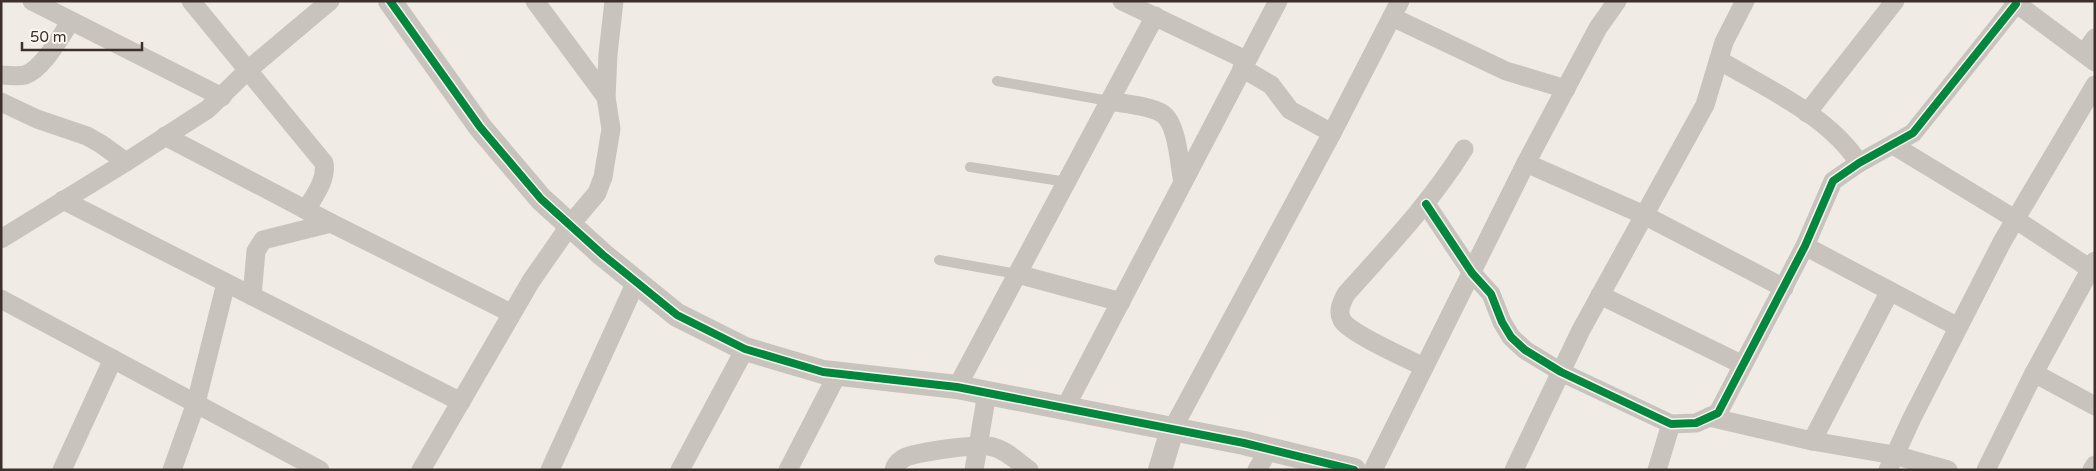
<svg xmlns="http://www.w3.org/2000/svg" width="2096" height="471" viewBox="0 0 2096 471" font-family="'Varela Round',sans-serif">
  <style>
    .lines { fill: none; stroke-linecap: round; stroke-linejoin: round }
    .service { stroke: #c9c3be; stroke-width: 10 }
    .minor { stroke: #c9c3be; stroke-width: 19 }
    .tertiary { stroke: #c9c3be; stroke-width: 24 }
    .cycleway-casing { stroke: #fbf5ee; stroke-width: 11 }
    .cycleway { stroke: #00873e; stroke-width: 8 }
  </style>
  <rect width="100%" height="100%" fill="#f0ebe5"/>
  <g class="lines">
    <!-- service -->
    <g class="service">
      <path d="M997,81L1109,101"/>
      <path d="M970,167L1067,182"/>
      <path d="M939,260L1017,274"/>
    </g>
    <!-- minor -->
    <g class="minor">
      <path d="M32,1L222,97"/>
      <path d="M191,1L324,163C327,180 314,196 306,210"/>
      <path d="M535,1L606,97"/>
      <path d="M1122,1L1246,60"/>
      <path d="M2013,1L2095,62"/>
      <path d="M1392,17L1506,71L1566,89"/>
      <path d="M2084,53L2095,38"/>
      <path d="M1719,60C1767,89 1828,115 1859,163"/>
      <path d="M1242,68L1271,85L1290,110L1332,133"/>
      <path d="M1,75C9,75 18,77 25,75C43,69 60,37 71,21"/>
      <path d="M1109,101C1124,104 1152,106 1163,114C1178,125 1179,165 1183,182"/>
      <path d="M1,102L37,119L87,136L101,144L126,162"/>
      <path d="M1807,113L1895,1"/>
      <path d="M165,136L331,223L511,313"/>
      <path d="M1893,145L2015,219L2095,272"/>
      <path d="M1526,163L1644,215L1784,288"/>
      <path d="M63,200L461,402"/>
      <path d="M1426,204L1472,273L1491,294L1502,322L1511,337L1525,350L1561,372L1671,424L1696,423L1718,413L1805,246L1833,181L1859,163L1913,133L2016,4"/>
      <path d="M1,239L126,162L208,109L248,70L330,1"/>
      <path d="M1805,246L1958,327"/>
      <path d="M1017,274L1121,302"/>
      <path d="M1600,295L1743,365"/>
      <path d="M252,296L256,251L263,240L331,223"/>
      <path d="M1,299L320,470"/>
      <path d="M1424,367C1408,359 1349,333 1342,320C1337,311 1342,302 1346,294C1388,247 1431,202 1464,149"/>
      <path d="M2034,373L2095,406"/>
      <path d="M957,387L1155,16"/>
      <path d="M1065,408L1278,1"/>
      <path d="M1709,417L1812,441L1894,455L1948,470"/>
      <path d="M1172,430L1332,133L1400,1"/>
      <path d="M1812,441L1890,291"/>
      <path d="M62,470L113,359"/>
      <path d="M172,470L196,403L226,283"/>
      <path d="M421,470L531,281L570,225L597,193L603,177L611,129L606,97L608,54L614,1"/>
      <path d="M550,470L636,282"/>
      <path d="M680,470L745,349"/>
      <path d="M788,470L838,373"/>
      <path d="M894,470C895,465 899,461 904,458C916,452 979,443 993,447C1006,450 1018,462 1029,470"/>
      <path d="M974,470L987,393"/>
      <path d="M1257,470L1269,449"/>
      <path d="M1373,470L1526,163L1598,28L1617,1"/>
      <path d="M1514,470L1581,330L1705,105L1724,42L1745,1"/>
      <path d="M1657,470L1671,424"/>
      <path d="M1888,470L1912,418L2002,242L2095,85"/>
      <path d="M1986,470L2034,373L2095,261"/>
      <path d="M2092,470L2095,465"/>
    </g>
    <!-- tertiary -->
    <g class="tertiary">
      <path d="M390,1L480,127L541,199L603,255L677,315L745,349L823,372L957,387L1244,443L1354,470"/>
      <path d="M1160,470L1172,430"/>
    </g>
    <defs>
      <g id="cycleway">
        <path d="M390,1L480,127L541,199L603,255L677,315L745,349L823,372L957,387L1244,443L1354,470"/>
        <path d="M1426,204L1472,273L1491,294L1502,322L1511,337L1525,350L1561,372L1671,424L1696,423L1718,413L1805,246L1833,181L1859,163L1913,133L2016,4"/>
      </g>
    </defs>
    <!-- cycleway casing -->
    <use href="#cycleway" class="cycleway-casing"/>
    <!-- cycleway -->
    <use href="#cycleway" class="cycleway"/>
  </g>
  <!-- border -->
  <rect width="2096" height="471" fill="none" stroke="#3b302b" stroke-width="5"/>
  <!-- scale -->
  <path d="M22 42v8h120v-8" fill="none" stroke="#3b302b" stroke-width="2.5"/>
  <text x="30" y="42" font-size="15" fill="#3b302b" stroke="#fbf5ee" stroke-width="4" paint-order="stroke">50 m</text>
</svg>
